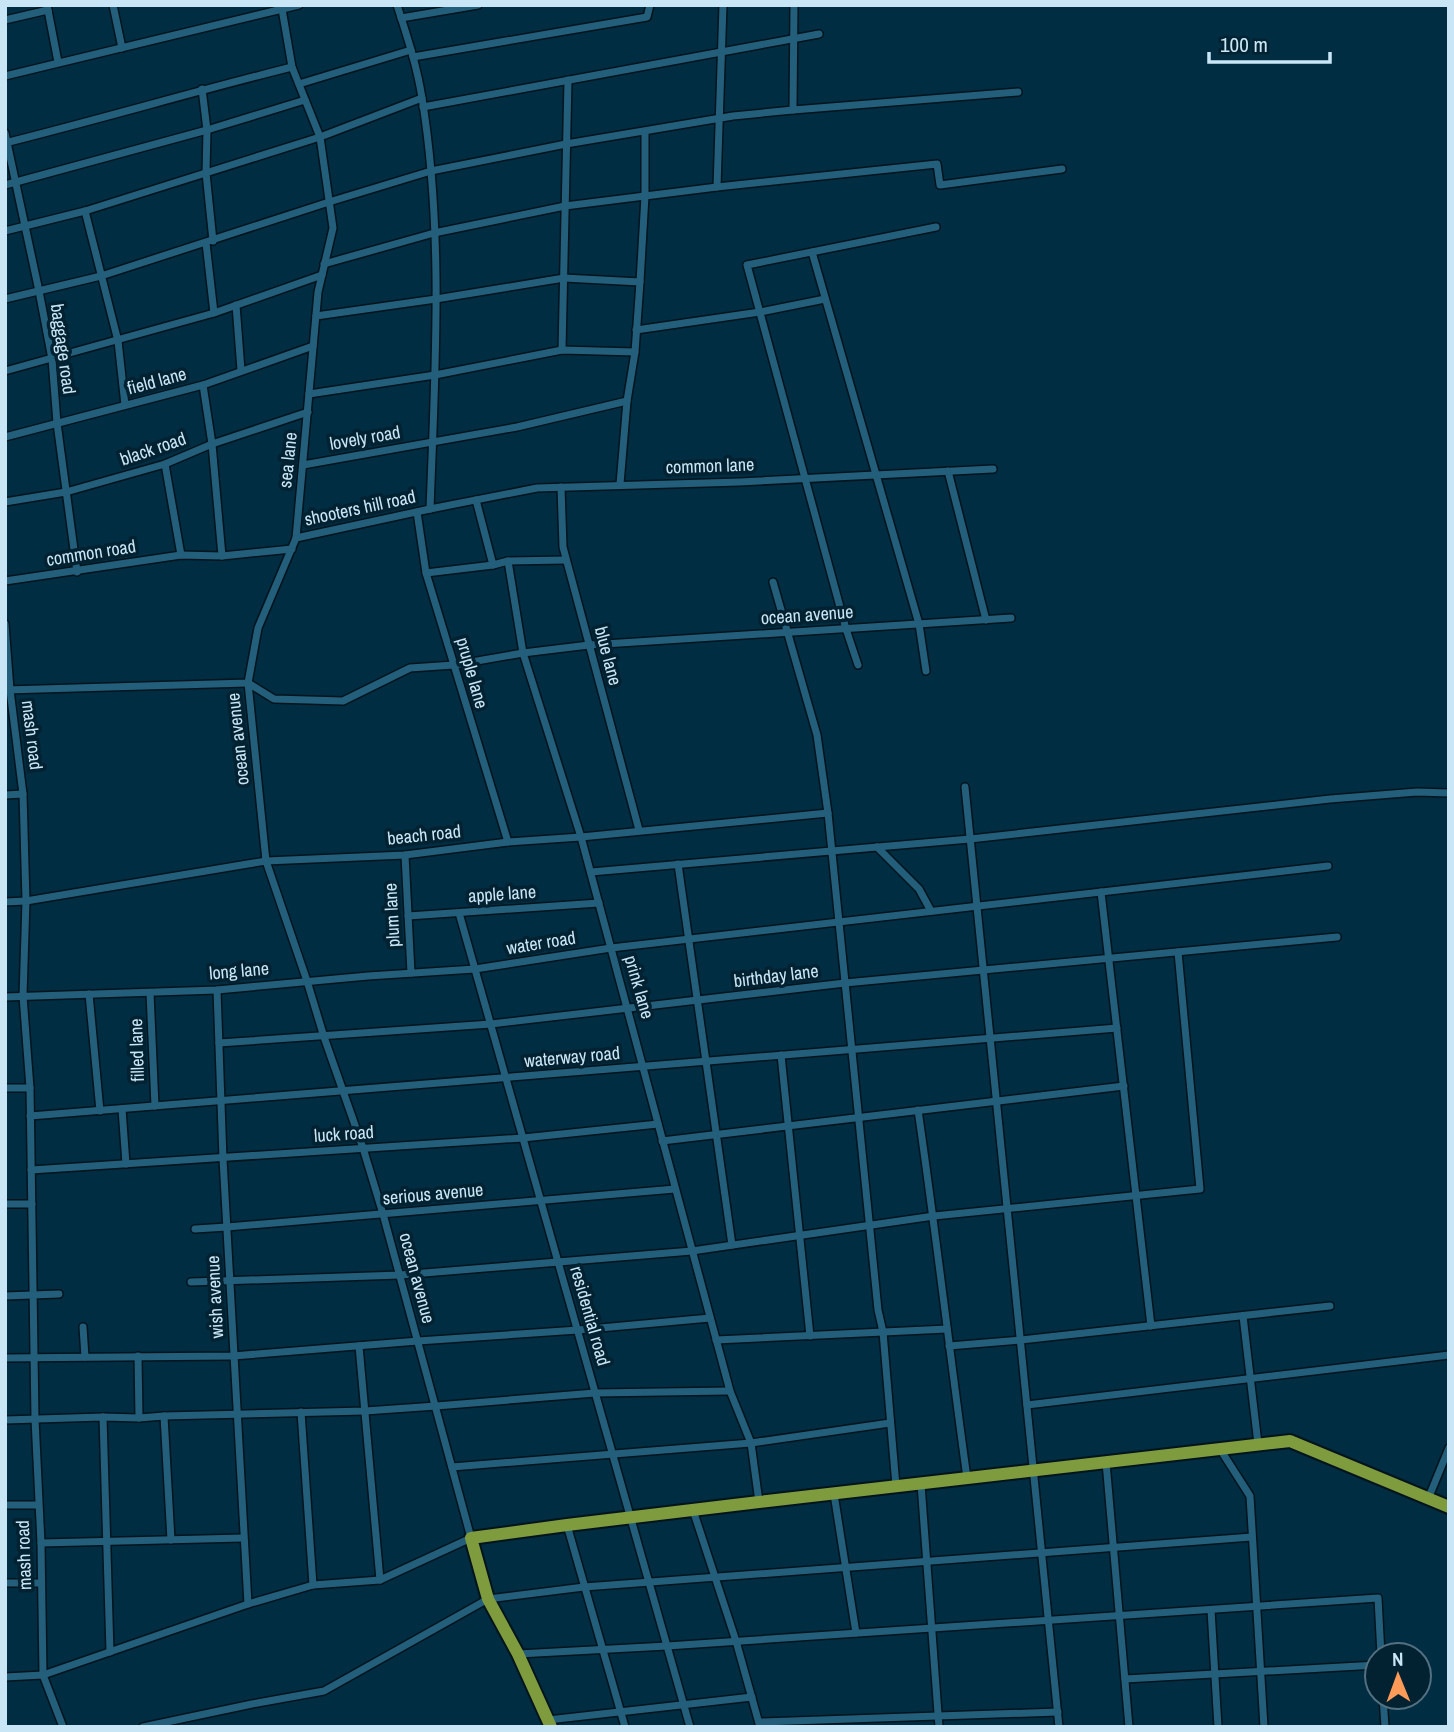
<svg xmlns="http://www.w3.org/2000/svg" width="1454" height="1732" viewBox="0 0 1454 1732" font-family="'Archivo Narrow',sans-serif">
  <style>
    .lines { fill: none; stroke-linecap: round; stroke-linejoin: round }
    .minor-casing { stroke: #03141d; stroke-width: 10 }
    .primary-casing { stroke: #03141d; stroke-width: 16 }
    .minor { stroke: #235e7b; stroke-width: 7 }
    .primary { stroke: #7e9b3e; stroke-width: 12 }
    .labels { text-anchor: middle; stroke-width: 7; stroke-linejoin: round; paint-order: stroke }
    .street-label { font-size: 18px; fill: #c9e6f6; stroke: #032231 }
  </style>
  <rect width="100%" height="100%" fill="#002d42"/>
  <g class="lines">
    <defs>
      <g id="minor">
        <path d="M47,5L58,62"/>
        <path d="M113,5L122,48"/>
        <path d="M397,5C407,36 417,66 422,98C444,233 435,372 430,509"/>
        <path d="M401,18L478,5"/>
        <path d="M5,20L48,10"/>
        <path d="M413,57L647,17L650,5"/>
        <path d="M5,76L299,5"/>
        <path d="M299,84L411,50"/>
        <path d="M202,89L207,130L206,173L213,241"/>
        <path d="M423,107L819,34"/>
        <path d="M793,110L794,5"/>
        <path d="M5,133L39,291L52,359L57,423L77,572"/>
        <path d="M5,143C101,119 196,91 292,67"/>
        <path d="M5,185L207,130L305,100"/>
        <path d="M717,187L723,5"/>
        <path d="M85,211L118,341L125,405"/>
        <path d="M5,231L85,211L320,137L422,98"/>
        <path d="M206,243L214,313"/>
        <path d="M812,252L919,624L926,671"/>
        <path d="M324,264L434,233L565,206L717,187L937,164L940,185L1062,169"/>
        <path d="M5,299L101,276L329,202L431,171L566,144L733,116L793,110L1018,92"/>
        <path d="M236,305L241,370"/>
        <path d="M316,316L436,299L564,278L640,282"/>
        <path d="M636,330L760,312L825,299"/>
        <path d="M562,350L568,80"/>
        <path d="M5,371L214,313L322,275"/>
        <path d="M203,385L212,444L222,556"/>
        <path d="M309,394L435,375L562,350L635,352"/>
        <path d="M5,437L203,385L313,346"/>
        <path d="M165,464L181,555"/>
        <path d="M303,465L517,427L627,401"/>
        <path d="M948,471L986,620"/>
        <path d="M620,484L627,401L635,352L640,282L645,196V132"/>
        <path d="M561,487L563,547L639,830"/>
        <path d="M476,500L493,565L508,561L523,653L581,837L730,1391L751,1443L759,1502"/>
        <path d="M5,502L66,492L165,464L212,444L308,412"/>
        <path d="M417,512L426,573L508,842"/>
        <path d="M296,538L430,509L537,488L740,482L993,469"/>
        <path d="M508,561L566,560"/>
        <path d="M426,573L493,565"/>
        <path d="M5,581L181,555L222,556L292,549"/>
        <path d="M773,582L817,735L828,813L878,1310L883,1332L896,1486"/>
        <path d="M5,624L10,690L23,794L26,901L23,996L30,1088L35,1419L41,1543L43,1675L63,1727"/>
        <path d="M858,665L846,629L747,265L936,227"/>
        <path d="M6,690L248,683L258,628L296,538L318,292L333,228L320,137L292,67L282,9L277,5"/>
        <path d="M965,787L1059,1727"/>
        <path d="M5,795L23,794"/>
        <path d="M877,847L919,889L931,911"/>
        <path d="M405,855L411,973"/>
        <path d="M678,864L732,1245"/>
        <path d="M591,872L970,839L1330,799L1417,792L1449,793"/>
        <path d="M1101,892L1151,1326"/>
        <path d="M5,902L26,901L266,861L405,855L508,842L581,837L828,813"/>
        <path d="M459,913L690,1727"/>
        <path d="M408,916L599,903"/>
        <path d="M217,990L223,1159L248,1604"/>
        <path d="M150,993L155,1106"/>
        <path d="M89,994L100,1111"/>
        <path d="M5,997L217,990L368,976L475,969L611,948L1328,866"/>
        <path d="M219,1043L491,1024L845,983L1337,937"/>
        <path d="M781,1055L810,1336"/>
        <path d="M5,1088H30"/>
        <path d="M122,1109L126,1164"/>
        <path d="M918,1110C936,1233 950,1356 967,1478"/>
        <path d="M30,1116L1117,1028"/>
        <path d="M662,1141L1124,1086"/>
        <path d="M31,1170L523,1138L658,1124"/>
        <path d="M5,1204H32"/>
        <path d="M195,1229L227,1227L675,1189"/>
        <path d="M191,1282L400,1275L692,1251L934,1216L1200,1189L1178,952"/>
        <path d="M5,1296L59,1294"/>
        <path d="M1243,1316L1258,1444"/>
        <path d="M83,1327L85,1357"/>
        <path d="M716,1340L947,1329"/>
        <path d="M359,1346L380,1580"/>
        <path d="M949,1346L1021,1340L1330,1306"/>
        <path d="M138,1356L139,1418"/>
        <path d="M5,1358L233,1356L418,1341L578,1330L710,1318"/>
        <path d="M1027,1405L1449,1355"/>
        <path d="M301,1412L313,1585"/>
        <path d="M164,1416L171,1540"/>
        <path d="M103,1417L110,1652"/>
        <path d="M5,1420L103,1417L139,1418L164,1416L365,1411L436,1406L595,1393L730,1391"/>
        <path d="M1220,1449L1250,1496L1264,1727"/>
        <path d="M1106,1462L1129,1727"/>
        <path d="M452,1467L751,1443L890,1423"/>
        <path d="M921,1484L939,1727"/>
        <path d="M834,1494L856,1633"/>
        <path d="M1428,1499L1449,1448"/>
        <path d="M5,1505H38"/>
        <path d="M693,1510L736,1641L760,1727"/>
        <path d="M567,1525L625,1727"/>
        <path d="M41,1543L243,1538"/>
        <path d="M5,1583H40"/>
        <path d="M1211,1610L1218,1727"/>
        <path d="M518,1654L667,1646L1378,1598L1381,1655"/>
        <path d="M5,1677L43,1675L248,1604L313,1585L380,1580L471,1538L383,1214L363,1148L324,1037L307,981L266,861L248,683L274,699L343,701L410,668L454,665L523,653L589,645L1011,618"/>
        <path d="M1125,1679L1377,1665"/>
        <path d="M1383,1697L1385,1727"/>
        <path d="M548,1720L752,1697"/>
        <path d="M759,1722L1058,1712"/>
        <path d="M143,1727L252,1704L324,1691L488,1599L584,1587L1252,1537"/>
      </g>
      <path id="primary" d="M551,1727L518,1654L488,1599L471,1538L567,1525L759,1502L1290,1441L1449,1507"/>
    </defs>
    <!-- minor casing -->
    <use href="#minor" class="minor-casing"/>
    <!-- primary casing -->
    <use href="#primary" class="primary-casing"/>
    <!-- minor -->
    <use href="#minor" class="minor"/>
    <!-- primary -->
    <use href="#primary" class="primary"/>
  </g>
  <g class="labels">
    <!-- street labels -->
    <g class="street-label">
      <text transform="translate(63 349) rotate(82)" y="6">baggage road</text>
      <text transform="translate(157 381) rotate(-15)" y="6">field lane</text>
      <text transform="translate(365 438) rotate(-10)" y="6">lovely road</text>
      <text transform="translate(153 449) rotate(-19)" y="6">black road</text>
      <text transform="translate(288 460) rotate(-84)" y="6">sea lane</text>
      <text transform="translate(710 466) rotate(-2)" y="6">common lane</text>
      <text transform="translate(360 508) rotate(-12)" y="6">shooters hill road</text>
      <text transform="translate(91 553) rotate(-9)" y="6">common road</text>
      <text transform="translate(807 615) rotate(-4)" y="6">ocean avenue</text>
      <text transform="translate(608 656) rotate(75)" y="6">blue lane</text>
      <text transform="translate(472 673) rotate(74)" y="6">pruple lane</text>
      <text transform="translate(32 735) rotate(83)" y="6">mash road</text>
      <text transform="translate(238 739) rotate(-96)" y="6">ocean avenue</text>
      <text transform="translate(424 835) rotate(-6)" y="6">beach road</text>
      <text transform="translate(502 894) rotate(-4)" y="6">apple lane</text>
      <text transform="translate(392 915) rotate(-93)" y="6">plum lane</text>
      <text transform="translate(541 943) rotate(-9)" y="6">water road</text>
      <text transform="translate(239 971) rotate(-5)" y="6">long lane</text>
      <text transform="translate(776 976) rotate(-7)" y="6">birthday lane</text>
      <text transform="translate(639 987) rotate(74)" y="6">prink lane</text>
      <text transform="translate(137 1050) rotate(-92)" y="6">filled lane</text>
      <text transform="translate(572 1057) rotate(-5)" y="6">waterway road</text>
      <text transform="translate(344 1134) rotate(-4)" y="6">luck road</text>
      <text transform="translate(433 1194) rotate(-5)" y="6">serious avenue</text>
      <text transform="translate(417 1278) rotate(75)" y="6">ocean avenue</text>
      <text transform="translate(215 1297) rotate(-93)" y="6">wish avenue</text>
      <text transform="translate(590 1316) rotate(74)" y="6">residential road</text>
      <text transform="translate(24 1555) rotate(-92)" y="6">mash road</text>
    </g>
  </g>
  <!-- border -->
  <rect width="1454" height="1732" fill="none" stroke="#c9e6f6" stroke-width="14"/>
  <!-- north arrow -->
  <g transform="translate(1398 1676) rotate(359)"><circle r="33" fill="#032231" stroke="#527080" stroke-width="2"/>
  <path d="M0-5L12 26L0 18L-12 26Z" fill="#fe9b58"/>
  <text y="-10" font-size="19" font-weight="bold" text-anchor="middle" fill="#c9e6f6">N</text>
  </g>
  <!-- scale -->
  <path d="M1209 52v10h121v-10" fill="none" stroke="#c9e6f6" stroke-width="3.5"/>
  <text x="1220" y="52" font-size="21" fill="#c9e6f6" stroke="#032231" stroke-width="5" paint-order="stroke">100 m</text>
</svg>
